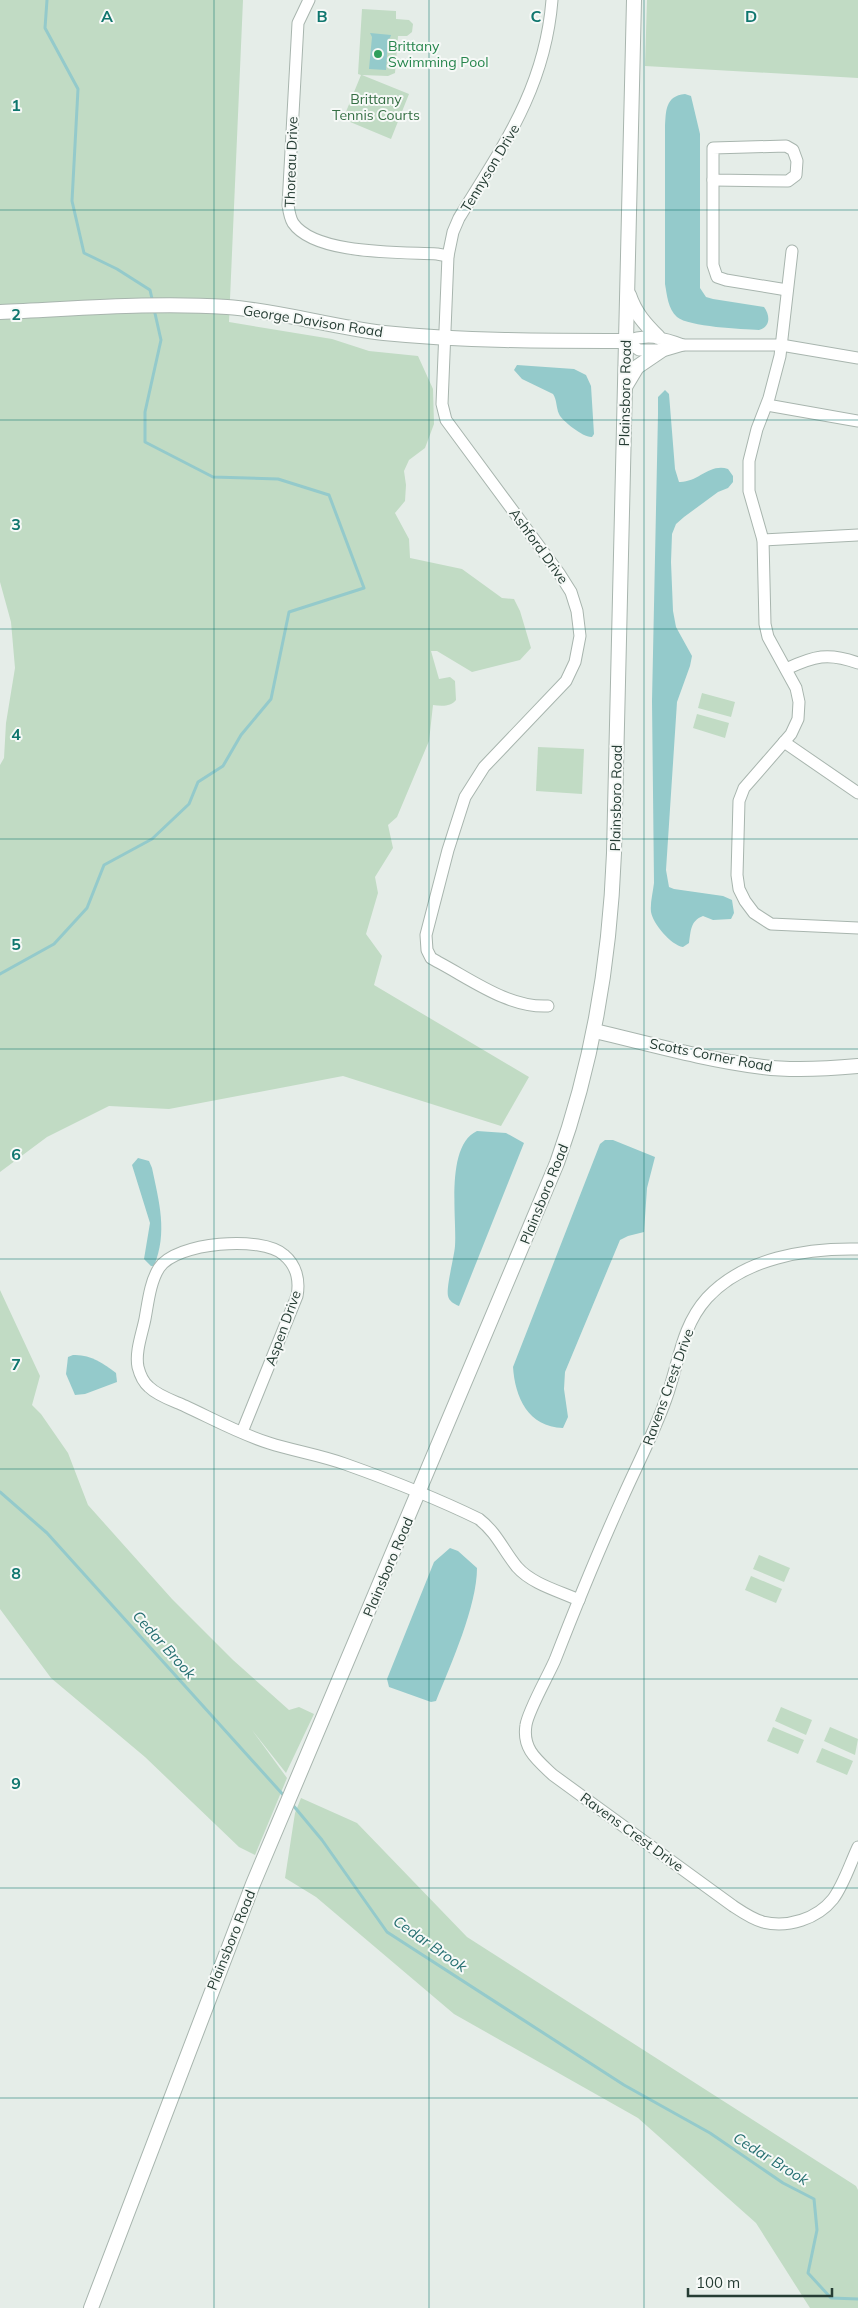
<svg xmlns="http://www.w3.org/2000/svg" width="858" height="2308" viewBox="0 0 858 2308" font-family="Mulish,sans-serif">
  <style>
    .green { fill: #c1dbc4 }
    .water { fill: #94cacb }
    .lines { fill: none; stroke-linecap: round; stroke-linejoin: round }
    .stream { stroke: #94cacb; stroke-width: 3 }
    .minor-casing { stroke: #a8b5ae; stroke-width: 13 }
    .tertiary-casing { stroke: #a8b5ae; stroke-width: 16 }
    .minor { stroke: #fff; stroke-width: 11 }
    .tertiary { stroke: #fff; stroke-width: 14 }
    .grid { fill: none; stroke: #0f766e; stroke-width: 1; stroke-opacity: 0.55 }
    .leisure-dot { fill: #2e9e5b; stroke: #f6f9f7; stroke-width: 2 }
    .labels { text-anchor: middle; stroke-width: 4; stroke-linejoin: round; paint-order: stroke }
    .leisure-label { font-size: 14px; fill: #27864d; stroke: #f6f9f7; text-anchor: start }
    .park-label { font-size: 14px; fill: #356f44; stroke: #f6f9f7 }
    .street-label { font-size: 14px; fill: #263d34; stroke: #f6f9f7 }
    .water-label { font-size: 15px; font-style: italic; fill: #277072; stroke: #f6f9f7 }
    .grid-label { font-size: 16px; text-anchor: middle; font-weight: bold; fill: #0f766e; stroke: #f6f9f7; stroke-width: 4; stroke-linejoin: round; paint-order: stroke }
  </style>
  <rect width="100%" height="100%" fill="#e5ede8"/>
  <!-- green -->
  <g class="green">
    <path d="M0,0H243L229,322L332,339L369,351L418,356L433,389L434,424L425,448L409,460L404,471L406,485L405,501L395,513L409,539L410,558L462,569L502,598L514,599L520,611L531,648L520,660L472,672L437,651H431L439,679L450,677L455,681L456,700C451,707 441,706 433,705L429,741L397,817L388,825L393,848L375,877L378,893L366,934L382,956L374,985L529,1077L501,1126L343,1076L169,1109L109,1106L47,1137L0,1172V765L4,758L6,723L15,668L11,622L0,582Z"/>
    <path d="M647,0H858V78L645,66Z"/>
    <path d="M362,9L396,11V19L409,20L413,24L412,32L407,36H398L395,73L388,76L362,75L409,94L391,139L343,119L361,75L358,74Z"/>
    <path d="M702,693L735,702L731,717L698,708Z"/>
    <path d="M697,714L729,723L725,738L693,728Z"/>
    <path d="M538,747L584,749L582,794L536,791Z"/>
    <path d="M0,1290L40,1376L32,1405L41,1414L68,1453L88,1505L172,1599L233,1660L289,1710L299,1707L314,1714L286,1773L252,1730L287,1778L255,1855L239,1847L145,1757L51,1678L0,1609Z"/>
    <path d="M759,1555L790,1568L784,1582L753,1569Z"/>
    <path d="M751,1576L782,1589L776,1603L745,1590Z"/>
    <path d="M781,1707L812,1720L806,1735L775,1721Z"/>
    <path d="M773,1727L804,1740L798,1754L767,1741Z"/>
    <path d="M830,1727L858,1739L855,1755L824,1741Z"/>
    <path d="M822,1748L853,1761L847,1775L816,1762Z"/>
    <path d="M301,1798L357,1823L467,1937L856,2186L858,2190V2308H810L756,2223L638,2118L454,2014L316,1897L285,1878L295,1813Z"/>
  </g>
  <!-- water -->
  <g class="water">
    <path d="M370,33L391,35L390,38L388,39L386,70L369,69L372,37Z"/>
    <path d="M685,94L691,96L700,134V288L706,297L713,299L764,307C770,315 771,327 759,330C742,329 689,327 677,317C668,309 667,295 665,284V128C666,111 665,96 685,94Z"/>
    <path d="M517,365L574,369L586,375L591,386L594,434L592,437C584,438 562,421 559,414C556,407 557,400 553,394L522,379L514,370Z"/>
    <path d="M665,390L669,394L675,469L679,482C698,483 709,463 728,469L733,476V482L728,488L718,492L684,517L676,524L672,534L671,562L673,611L676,627L692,656L690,666L677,702L666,870L669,887L674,889L723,896L732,900L734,913L731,919L713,920L703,916C690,921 691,931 689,943L683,947C671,945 653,924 651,912C650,903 653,892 654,883L652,701L658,414V397Z"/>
    <path d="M477,1131L506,1133L524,1143L459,1306C454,1304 449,1301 448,1296C446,1287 454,1258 455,1246C457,1217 445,1146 477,1131Z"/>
    <path d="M605,1140H613L655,1157L647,1188L644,1232L628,1236L620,1240L565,1372L564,1389L568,1417L563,1428C528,1427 515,1397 513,1367L600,1144Z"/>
    <path d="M138,1158L149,1161L152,1168C159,1202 168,1232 154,1266H151L144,1259L150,1223L132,1165Z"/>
    <path d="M73,1355C90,1354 103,1363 116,1373L117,1382L85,1394L75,1395L66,1374L68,1357Z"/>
    <path d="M450,1548L458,1551L477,1568C477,1606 451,1664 436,1701L431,1702L389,1687L387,1679L434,1562Z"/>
  </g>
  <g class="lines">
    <!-- stream -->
    <g class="stream">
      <path d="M47,0L45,28L78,89L72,201L84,253L117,269L150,290L153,303"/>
      <path d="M0,974L54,944L87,908L104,865L152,839L189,804L198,782L223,766L241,735L271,699L289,612L364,588L329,495L278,479L213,477L145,442V412L161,340L154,309"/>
      <path d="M0,1492L47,1533L286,1798"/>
      <path d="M292,1804L322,1840L387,1932L624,2085L710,2133L783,2183L814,2199L817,2230L808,2273L831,2298L858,2299"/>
    </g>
    <defs>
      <g id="minor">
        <path d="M309,0L298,23L288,205C289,212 290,218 293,223C315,255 401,252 437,254L448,256"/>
        <path d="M786,146L793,150L797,161L796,175L788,181L713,180V148Z"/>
        <path d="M713,180V265L717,277L726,280L787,290"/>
        <path d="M792,251L780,356L769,398L757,429L749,461V491L763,540L765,624L768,637L796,688L799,702L798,719L791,734L744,788L739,801L737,875L739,889L745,901L754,913L771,924L858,928"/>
        <path d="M626,341L639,350H666L683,345H781L858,358"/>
        <path d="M626,341C646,334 663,337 683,345"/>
        <path d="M767,405L858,421"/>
        <path d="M763,540L858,535"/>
        <path d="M786,669C814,656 828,652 858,663"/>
        <path d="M784,742L858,793"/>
        <path d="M548,1006C509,1008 472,980 438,962L431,958L427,950L426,935L448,850L465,797L484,767L566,681L575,662L580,636L577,611L571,592L559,573L446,420L442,404L448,256L453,232L459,218C503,146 545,88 552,0"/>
        <path d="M858,1249C806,1248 744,1258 707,1298C681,1327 679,1363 666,1399C654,1433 637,1465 622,1499C598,1552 576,1606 555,1660C548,1676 528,1711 526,1725C522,1749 537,1760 553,1775L733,1906C742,1912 752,1919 763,1922C788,1928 817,1919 833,1899C844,1884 850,1864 858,1847"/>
        <path d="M242,1432L297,1296C300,1280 296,1265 284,1255C262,1235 176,1242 159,1268C150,1282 148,1303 145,1319C142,1334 135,1352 138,1367C140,1375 143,1382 149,1387C158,1396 174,1401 185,1406C213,1419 240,1434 269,1443C294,1451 320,1455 345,1464C390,1480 436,1498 479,1519C497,1533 503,1550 517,1567C532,1584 559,1591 579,1600"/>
      </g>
      <g id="tertiary">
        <path d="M629,295C635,313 645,324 658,337"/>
        <path d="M0,312C75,309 152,302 227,307C280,311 331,327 384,333C464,341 545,341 626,341"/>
        <path d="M625,387L637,367L662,350"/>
        <path d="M595,1031C650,1044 706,1060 763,1067C794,1071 826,1069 858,1066"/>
        <path d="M91,2308L253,1884L557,1163C593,1063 610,960 614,853L634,0"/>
      </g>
    </defs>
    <!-- minor casing -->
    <use href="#minor" class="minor-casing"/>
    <!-- tertiary casing -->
    <use href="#tertiary" class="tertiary-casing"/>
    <!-- minor -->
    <use href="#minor" class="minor"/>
    <!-- tertiary -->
    <use href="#tertiary" class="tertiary"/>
  </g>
  <!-- grid -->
  <path class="grid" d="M214,0V2308M429,0V2308M644,0V2308M0,210H858M0,420H858M0,629H858M0,839H858M0,1049H858M0,1259H858M0,1469H858M0,1679H858M0,1888H858M0,2098H858"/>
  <!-- markers -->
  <circle class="leisure-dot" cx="378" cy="54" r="5"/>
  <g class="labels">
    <!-- leisure labels -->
    <g class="leisure-label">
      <text x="388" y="51">Brittany<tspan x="388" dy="16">Swimming Pool</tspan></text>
    </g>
    <!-- park labels -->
    <g class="park-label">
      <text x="376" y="104">Brittany<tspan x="376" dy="16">Tennis Courts</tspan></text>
    </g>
    <!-- street labels -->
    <g class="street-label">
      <text transform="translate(291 162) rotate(-88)" y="5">Thoreau Drive</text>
      <text transform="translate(490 168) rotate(-59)" y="5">Tennyson Drive</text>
      <text transform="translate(313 321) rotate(9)" y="5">George Davison Road</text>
      <text transform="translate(625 393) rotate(-89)" y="5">Plainsboro Road</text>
      <text transform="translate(539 546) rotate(54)" y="5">Ashford Drive</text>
      <text transform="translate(616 798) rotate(-89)" y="5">Plainsboro Road</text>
      <text transform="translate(711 1055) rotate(11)" y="5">Scotts Corner Road</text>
      <text transform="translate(544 1194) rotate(-68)" y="5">Plainsboro Road</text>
      <text transform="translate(283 1328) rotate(-70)" y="5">Aspen Drive</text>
      <text transform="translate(668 1387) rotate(-70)" y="5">Ravens Crest Drive</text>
      <text transform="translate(388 1567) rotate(-67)" y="5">Plainsboro Road</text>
      <text transform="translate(632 1832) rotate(36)" y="5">Ravens Crest Drive</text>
      <text transform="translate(231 1940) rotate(-68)" y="5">Plainsboro Road</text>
    </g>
    <!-- water labels -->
    <g class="water-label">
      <text transform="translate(164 1645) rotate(48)" y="5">Cedar Brook</text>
      <text transform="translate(430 1944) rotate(35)" y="5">Cedar Brook</text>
      <text transform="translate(771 2159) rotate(32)" y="5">Cedar Brook</text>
    </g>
  </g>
  <g class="grid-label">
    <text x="107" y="22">A</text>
    <text x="322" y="22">B</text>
    <text x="536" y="22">C</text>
    <text x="751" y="22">D</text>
    <text x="16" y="111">1</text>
    <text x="16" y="320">2</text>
    <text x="16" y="530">3</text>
    <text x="16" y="740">4</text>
    <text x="16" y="950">5</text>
    <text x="16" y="1160">6</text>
    <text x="16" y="1370">7</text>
    <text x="16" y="1579">8</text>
    <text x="16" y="1789">9</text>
  </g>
  <!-- scale -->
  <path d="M688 2288v8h144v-8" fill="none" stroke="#263d34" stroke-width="2.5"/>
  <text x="696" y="2288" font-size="15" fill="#263d34" stroke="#f6f9f7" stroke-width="4" paint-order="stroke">100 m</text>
</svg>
